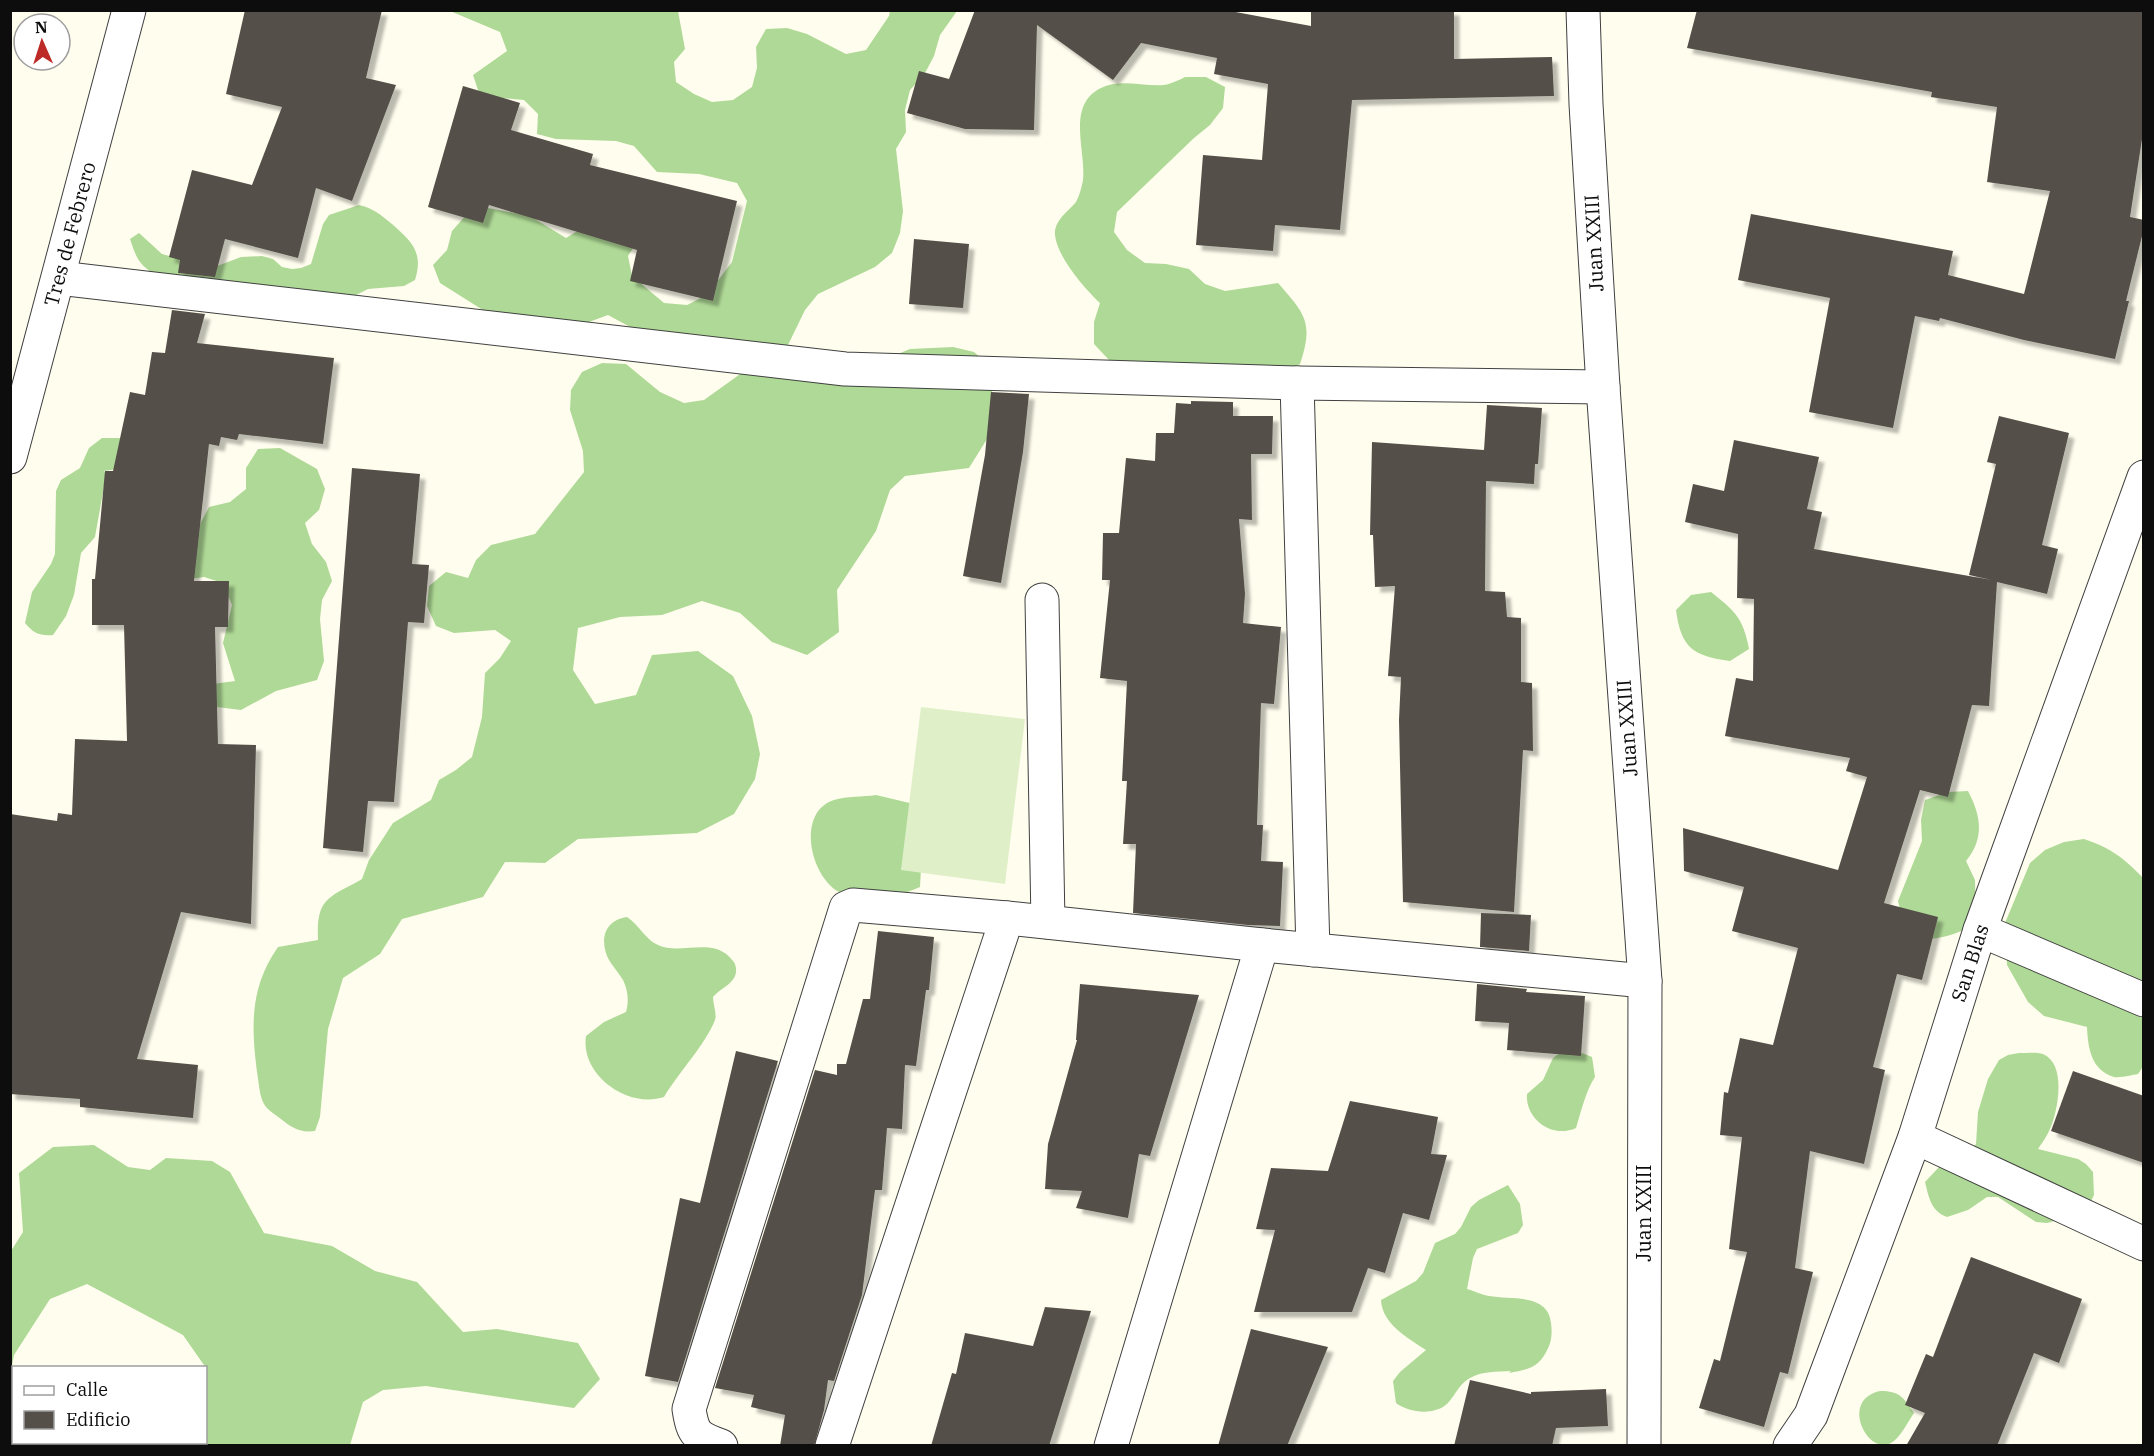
<svg xmlns="http://www.w3.org/2000/svg" width="2154" height="1456" viewBox="0 0 2154 1456" font-family="'IBM Plex Serif',serif">
  <style>
    .forest { fill: #afd996 }
    .pitch { fill: #dff0c9 }
    .building { fill: #554f49; filter: url(#shadow) }
    .lines { fill: none; stroke-linecap: round; stroke-linejoin: round }
    .minor-casing { stroke: #404040; stroke-width: 35 }
    .minor { stroke: #fff; stroke-width: 33 }
    .labels { text-anchor: middle; stroke-width: 6; stroke-linejoin: round; paint-order: stroke }
    .street-label { font-size: 20px; fill: #0d0d0d; stroke: #fff }
  </style>
  <defs>
    <filter id="shadow"><feDropShadow dx="5.5" dy="5.5" stdDeviation="1.5" flood-color="#0004"/></filter>
  </defs>
  <rect width="100%" height="100%" fill="#fffded"/>
  <!-- forest -->
  <g class="forest">
    <path d="M450,11H678L685,49L674,62L676,82L694,94L712,102L733,100L752,87L757,68L756,47L766,29L787,28L807,34L846,54L866,50L889,16L890,11H957L940,35L934,56L924,75L910,90L905,110L906,132L896,149L903,211L900,233L892,253L875,267L818,294L805,310L787,347L645,335L608,315L551,336L494,317L440,283L433,265L447,250L452,231L467,214L488,208L530,216L566,238L584,227L639,239L628,256L632,276L664,303L687,305L707,295L732,262L747,201L737,183L699,174L657,172L634,146L616,141L556,139L537,134L538,114L524,100L480,96L473,75L507,51L500,32Z"/>
    <path d="M1185,77H1206L1225,87L1223,108L1210,125L1194,138L1117,212L1114,232L1127,250L1145,263L1166,264L1189,269L1205,284L1225,291L1278,283C1305,314 1314,322 1300,364L1284,373L1128,371L1109,360L1094,344V322L1100,303C1085,289 1057,257 1055,235C1054,220 1068,212 1076,202C1079,197 1082,186 1083,180C1086,150 1066,105 1101,88C1120,78 1144,87 1164,85C1171,84 1179,80 1185,77Z"/>
    <path d="M359,205C373,208 381,215 392,224C411,241 424,252 415,280L404,286L368,289L346,300L159,277C139,265 137,260 130,239L139,233L162,254L212,268L241,257L262,256L273,259L282,267L292,269L301,268L311,264L323,224L329,215Z"/>
    <path d="M953,347L974,352L992,367V431L969,468L905,476L890,490L876,531L837,590L839,632L807,655L772,642L740,613L702,601L662,615L620,617L578,628L573,670L595,704L636,695L652,655L698,651L733,676L752,716L760,754L755,779L734,814L697,833L578,839L545,863L505,862L483,897L402,919L380,954L343,978L328,1029L320,1117L315,1131C300,1133 292,1128 281,1119C276,1115 267,1110 264,1104C259,1095 259,1082 257,1072C251,1025 250,987 278,947L318,940C316,897 329,898 362,879L369,860L393,823L431,800L439,780L456,770L472,757L482,717L485,673L500,658L511,641L495,630L454,633L436,626L427,606L429,586L446,572L468,578L476,560L491,545L535,534L584,472L583,451L570,410L571,390L582,372L602,363L626,364L660,392L684,403L704,400L743,372L852,373L910,349Z"/>
    <path d="M102,438H133L125,468L104,471L106,475L95,537L81,553L74,595L66,616L53,635C40,636 33,633 25,623L32,592L51,564L55,554L56,491L61,480L80,468L89,448Z"/>
    <path d="M280,448L317,469L325,489L319,510L305,523L312,544L326,562L332,581L322,600L320,619L324,661L317,680L276,691L241,710L201,705L191,687L235,681L223,643L232,605L223,583L204,577L184,580L158,547L198,543L200,524L209,507L230,502L246,489V468L258,449Z"/>
    <path d="M1711,592C1735,611 1743,618 1749,649L1730,661C1693,656 1681,648 1676,610L1691,595Z"/>
    <path d="M1968,791C1981,816 1985,838 1966,861L1975,880L1976,924C1955,935 1938,940 1914,940L1903,921L1898,901L1922,841L1921,820L1925,800L1948,792Z"/>
    <path d="M876,795L918,805L921,868L920,887C898,897 861,904 839,892C810,876 796,812 834,800C847,796 863,797 876,795Z"/>
    <path d="M2084,839C2111,848 2124,858 2143,878L2144,1065L2138,1074C2131,1075 2121,1078 2114,1077C2091,1070 2088,1048 2087,1027L2044,1016L2028,1002L2007,965L2005,923L2030,863L2045,850L2064,842Z"/>
    <path d="M627,917C639,925 646,940 658,945C681,956 714,935 733,961C737,966 737,973 734,978C729,986 720,989 713,997C713,1004 717,1014 715,1020C705,1045 679,1072 664,1097C628,1109 580,1075 586,1036L604,1022L626,1012C629,1001 628,990 623,980C619,973 613,967 609,960C599,941 604,920 627,917Z"/>
    <path d="M1561,1052L1582,1053L1592,1057L1595,1077C1586,1090 1581,1112 1576,1128C1552,1139 1525,1119 1527,1094L1543,1080L1553,1058Z"/>
    <path d="M2019,1053C2027,1053 2037,1052 2043,1054C2067,1064 2058,1111 2050,1129C2047,1136 2042,1143 2038,1149L2078,1159L2086,1164L2093,1172L2094,1195L2089,1205L2070,1217L2047,1223L2036,1222L1998,1197H1987L1968,1210L1947,1217C1931,1211 1929,1198 1925,1182L1940,1166L1969,1152L1976,1144L1978,1112L1988,1079L1999,1060L2008,1055Z"/>
    <path d="M94,1145L128,1167L150,1170L166,1158L212,1161L230,1172L264,1233L332,1246L375,1271L417,1282L463,1332L497,1329L578,1343L600,1379L574,1408L426,1386L383,1390L363,1402L350,1445H174V1443L206,1442V1368L183,1335L87,1284L50,1299L14,1355L11,1371V1251L23,1232L19,1173L53,1147Z"/>
    <path d="M1508,1185L1520,1204L1523,1225L1518,1233L1477,1249L1473,1258L1467,1289C1474,1291 1482,1295 1489,1296C1511,1300 1548,1293 1551,1323C1552,1330 1552,1339 1549,1346C1540,1367 1531,1369 1509,1373L1511,1371C1497,1372 1482,1371 1470,1378C1459,1384 1456,1394 1448,1403C1435,1416 1409,1413 1396,1403L1393,1381L1400,1372L1426,1350C1408,1338 1382,1324 1381,1300L1416,1281L1423,1273L1435,1243L1455,1234L1461,1227L1471,1207L1479,1200Z"/>
    <path d="M10,1378L14,1382V1442L67,1443V1445H11Z"/>
    <path d="M1880,1391C1900,1391 1903,1397 1914,1413C1907,1423 1901,1437 1891,1443C1868,1456 1839,1400 1880,1391Z"/>
  </g>
  <!-- pitch -->
  <path class="pitch" d="M921,707L1025,719L1005,884L901,870Z"/>
  <!-- building -->
  <g class="building">
    <path d="M245,10H382L366,78L396,85L352,201L316,188L298,258L225,239L215,277L178,273L180,260L169,257L192,170L252,185L282,107L226,94Z"/>
    <path d="M975,10H1225L1311,26V10H1454V59L1552,57L1554,96L1352,100L1340,230L1275,225L1273,251L1196,245L1203,155L1262,160L1268,84L1214,74L1217,58L1141,43L1113,80L1037,25L1034,130L965,129L907,113L919,71L949,79Z"/>
    <path d="M1697,10H2144V126L2130,217L2144,220V228L2126,301H2129L2115,359L2024,340L1940,318L1939,321L1915,316L1893,428L1809,412L1830,298L1738,280L1751,214L1953,251L1948,275L2024,294L2050,191L1987,182L1997,107L1931,97L1932,92L1687,48Z"/>
    <path d="M463,86L520,103L511,130L593,154L590,165L737,201L713,301L630,281L637,250L489,205L483,223L428,207Z"/>
    <path d="M914,239L969,244L963,308L909,304Z"/>
    <path d="M172,310L205,314L197,343L334,358L323,444L239,434L237,440L221,437L219,446L209,444L194,581H229L228,627H215L218,744L256,745L251,924L181,912L137,1059L198,1065L193,1118L80,1107V1099L10,1094V814L57,821L58,813L72,815L75,739L127,741L124,625H92V579H95L105,471H113L130,392L145,395L152,352L165,353Z"/>
    <path d="M991,392L1029,394L1023,452L1001,583L963,576L985,455Z"/>
    <path d="M1191,401L1233,402V416H1273L1272,454H1251L1252,520L1239,519L1245,594L1243,623L1281,627L1274,704L1261,703L1257,825H1263L1261,861L1283,862L1280,926L1248,925L1133,913L1136,844H1123L1127,781H1122L1127,681L1100,678L1110,580H1102L1103,533H1119L1126,458L1155,461L1156,433H1174L1176,403L1191,404Z"/>
    <path d="M1487,405L1542,408L1538,464H1535L1534,484L1486,481L1485,591L1505,592L1507,617L1521,618V682L1532,683L1533,751L1523,750L1514,912L1403,902L1399,720L1401,677L1388,676L1395,586L1375,587L1373,535H1370L1372,442L1484,450Z"/>
    <path d="M1999,416L2069,433L2042,545L2058,549L2047,594L1997,582L1989,706L1972,705L1948,797L1920,790L1884,903L1938,917L1922,980L1897,974L1873,1067L1885,1070L1864,1164L1810,1151L1795,1268L1813,1272L1788,1374L1780,1372L1764,1427L1699,1408L1714,1359L1720,1361L1747,1252L1729,1249L1742,1137L1720,1135L1724,1092L1728,1093L1740,1038L1773,1045L1798,948L1732,931L1744,887L1684,871L1683,828L1838,870L1867,777L1846,771L1850,758L1725,736L1736,678L1753,681L1754,599L1737,598L1738,534L1685,522L1693,484L1724,491L1734,440L1819,457L1807,509L1822,512L1814,549L1992,580L1969,575L1996,464L1987,462Z"/>
    <path d="M352,468L420,474L412,564L429,565L424,623L408,622L394,802L368,801L363,852L323,848Z"/>
    <path d="M1481,913L1531,915L1529,951L1480,947Z"/>
    <path d="M878,931L934,937L929,990H926L916,1066L905,1065L902,1129L887,1128L882,1190H875L862,1295L834,1381L828,1380L824,1410L814,1446H780L785,1415L751,1407L754,1395L715,1388L815,1070L837,1075V1064H846L863,999H870Z"/>
    <path d="M1080,984L1199,995L1150,1156L1139,1154L1128,1218L1076,1208L1082,1191L1045,1189L1048,1144L1077,1040H1076Z"/>
    <path d="M1477,984L1527,989L1526,992L1585,996L1581,1056L1507,1050L1509,1023L1475,1021Z"/>
    <path d="M736,1051L778,1061L678,1382L645,1376L680,1198L700,1203Z"/>
    <path d="M2073,1071L2144,1096V1163L2051,1131Z"/>
    <path d="M1350,1101L1438,1117L1431,1154L1447,1155L1429,1220L1403,1213L1385,1273L1368,1268L1352,1312H1254L1275,1230L1256,1229L1271,1168L1328,1171Z"/>
    <path d="M1971,1257L2082,1299L2059,1363L2034,1353L1997,1446H1906L1925,1413L1905,1405L1926,1354L1933,1357Z"/>
    <path d="M1045,1307L1091,1311L1049,1446H931L952,1373L956,1374L965,1333L1033,1346Z"/>
    <path d="M1251,1329L1328,1347L1287,1446H1218Z"/>
    <path d="M1470,1380L1531,1394V1392L1606,1389L1608,1426L1556,1428L1552,1446H1454Z"/>
  </g>
  <g class="lines">
    <defs>
      <g id="minor">
        <path d="M1583,10L1586,104L1603,387L1645,981L1644,1446"/>
        <path d="M59,278L845,369L1297,383L1603,387"/>
        <path d="M1297,383L1313,950"/>
        <path d="M10,457L129,10"/>
        <path d="M1042,600L1048,922"/>
        <path d="M1980,930L2144,1000"/>
        <path d="M1915,1137L2144,1244"/>
        <path d="M721,1446C697,1437 693,1435 689,1409L846,908L853,905L1007,918L1262,945L1645,981"/>
        <path d="M832,1446L1007,918"/>
        <path d="M1111,1446L1262,945"/>
        <path d="M1790,1446L1811,1415L1915,1137L1980,930L2144,477"/>
      </g>
    </defs>
    <!-- minor casing -->
    <use href="#minor" class="minor-casing"/>
    <!-- minor -->
    <use href="#minor" class="minor"/>
  </g>
  <g class="labels">
    <!-- street labels -->
    <g class="street-label">
      <text transform="translate(70 234) rotate(-75)" y="7">Tres de Febrero</text>
      <text transform="translate(1594 243) rotate(-93)" y="7">Juan XXIII</text>
      <text transform="translate(1627 728) rotate(-94)" y="7">Juan XXIII</text>
      <text transform="translate(1970 963) rotate(-72)" y="7">San Blas</text>
      <text transform="translate(1644 1213) rotate(-90)" y="7">Juan XXIII</text>
    </g>
  </g>
  <!-- border -->
  <rect width="2154" height="1456" fill="none" stroke="#0d0d0d" stroke-width="24"/>
  <!-- legend -->
  <rect x="12" y="1366" width="195" height="78" fill="#ffffff" stroke="#9e9e9e" stroke-width="1.5"/>
  <rect x="24" y="1386" width="30" height="9" fill="#ffffff" stroke="#9e9e9e" stroke-width="1.5"/>
  <text x="66" y="1396" font-size="18" fill="#0d0d0d">Calle</text>
  <rect x="24" y="1411" width="30" height="18" fill="#554f49" stroke="#9e9e9e" stroke-width="1.5"/>
  <text x="66" y="1426" font-size="18" fill="#0d0d0d">Edificio</text>
  <!-- north arrow -->
  <g transform="translate(42 42) rotate(357)"><circle r="28" fill="#ffffff" stroke="#9e9e9e" stroke-width="1.5"/>
  <path d="M0-4.5L10 22L0 15L-10 22Z" fill="#bc2b26"/>
  <text y="-9" font-size="16" font-weight="bold" text-anchor="middle" fill="#0d0d0d">N</text>
  </g>
</svg>
